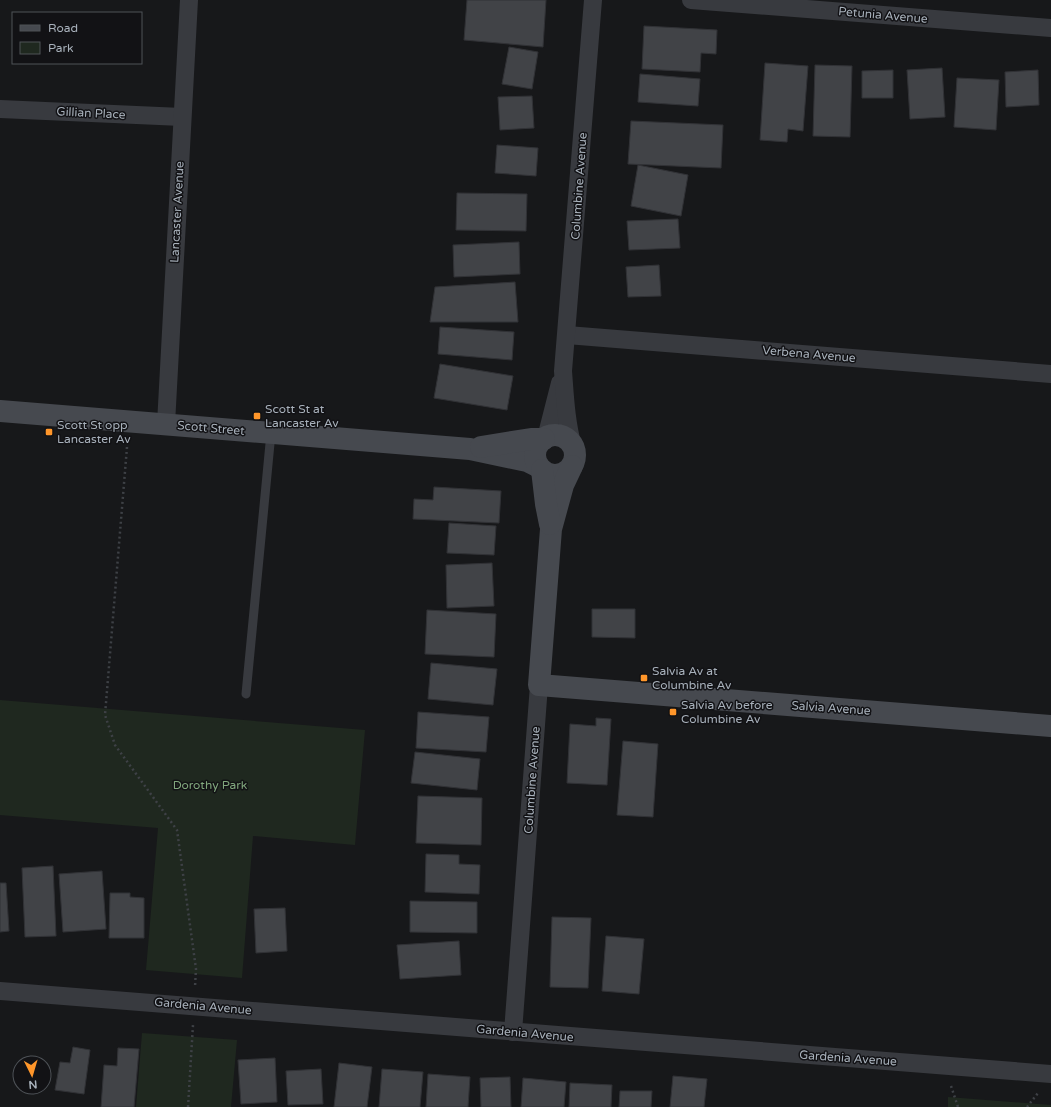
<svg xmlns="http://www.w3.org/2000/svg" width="1051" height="1107" viewBox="0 0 1051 1107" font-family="'Varela Round',sans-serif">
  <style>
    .green { fill: #1f281f }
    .building { fill: #414347; stroke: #313236 }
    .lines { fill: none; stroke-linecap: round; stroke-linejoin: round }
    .path { stroke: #3e4146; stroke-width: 2.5; stroke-dasharray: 2 3; stroke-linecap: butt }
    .lane { stroke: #383a3f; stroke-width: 9 }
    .street { stroke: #383a3f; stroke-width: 18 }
    .secondary { stroke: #46494f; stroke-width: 22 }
    .poi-dot { fill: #ff962a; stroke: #121215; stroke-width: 1.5 }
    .labels { text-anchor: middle; stroke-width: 3; stroke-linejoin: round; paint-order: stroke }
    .street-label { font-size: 12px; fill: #a8b1bb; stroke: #121215 }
    .poi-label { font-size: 12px; fill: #a8b1bb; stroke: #121215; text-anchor: start }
    .park-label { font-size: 12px; fill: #81a77d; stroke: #121215 }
  </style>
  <rect width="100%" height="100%" fill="#17181a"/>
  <!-- green -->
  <g class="green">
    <path d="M0,700L365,730L355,845L253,836L242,978L146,970L158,828L0,815Z"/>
    <path d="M142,1033L237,1040L231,1107H136Z"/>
    <path d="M948,1097L1051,1105V1107H948Z"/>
  </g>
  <!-- building -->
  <g class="building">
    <path d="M467,0H546L543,47L464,40Z"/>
    <path d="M644,26L717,30L716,54L701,53L700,72L642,69Z"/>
    <path d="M509,47L538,52L532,89L502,84Z"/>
    <path d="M765,63L808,66L803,131L788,129L787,142L760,140Z"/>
    <path d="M815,65L852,66L850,137L813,136Z"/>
    <path d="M942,68L945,117L910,119L907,70Z"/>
    <path d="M893,70V98H862V71Z"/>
    <path d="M1038,70L1039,105L1006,107L1005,72Z"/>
    <path d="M640,74L700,79L698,106L638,102Z"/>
    <path d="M957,78L999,80L996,130L954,127Z"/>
    <path d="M532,96L534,128L500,130L498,97Z"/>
    <path d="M631,121L723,125L721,168L628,164Z"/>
    <path d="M497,145L538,148L536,176L495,173Z"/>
    <path d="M638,165L688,175L681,216L631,206Z"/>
    <path d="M457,193L527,194L526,231L456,230Z"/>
    <path d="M678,219L680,248L629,250L627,221Z"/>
    <path d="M519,242L520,274L454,277L453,245Z"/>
    <path d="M659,265L661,296L628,297L626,267Z"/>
    <path d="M515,282L518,322H430L435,287Z"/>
    <path d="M440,327L514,332L512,360L438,354Z"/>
    <path d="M440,364L513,376L507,410L434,398Z"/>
    <path d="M434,487L501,491L499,523L413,519L414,499L433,500Z"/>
    <path d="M449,523L496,526L494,555L447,553Z"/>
    <path d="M492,563L494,606L447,608L446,565Z"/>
    <path d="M592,609H635V638L592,637Z"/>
    <path d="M427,610L496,614L494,657L425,654Z"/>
    <path d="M431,663L497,669L493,705L428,699Z"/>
    <path d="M418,712L489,717L486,752L416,748Z"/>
    <path d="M596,718L611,719L607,785L567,783L570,724L596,726Z"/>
    <path d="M623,741L658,744L653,817L617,815Z"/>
    <path d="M415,752L480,759L477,790L411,783Z"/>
    <path d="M418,796L482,798L481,845L416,843Z"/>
    <path d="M426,854L459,855V864L480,865L479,894L425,892Z"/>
    <path d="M53,866L56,936L25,937L22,868Z"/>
    <path d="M102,871L106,929L63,932L59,874Z"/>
    <path d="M0,883H6L9,931L0,932Z"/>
    <path d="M110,893H130V897L144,898V938H109Z"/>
    <path d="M410,901L477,902V933L410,932Z"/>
    <path d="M285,908L287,951L256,953L254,909Z"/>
    <path d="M552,917L591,918L588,988L550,987Z"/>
    <path d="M606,936L644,939L639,994L602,991Z"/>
    <path d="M459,941L461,975L400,979L397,945Z"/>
    <path d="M73,1047L90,1050L84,1094L55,1090L60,1062L70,1063Z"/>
    <path d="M118,1048L139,1049L134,1107H101L104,1065L117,1066Z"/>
    <path d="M275,1058L277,1102L241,1104L238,1060Z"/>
    <path d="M339,1063L372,1067L367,1107H334Z"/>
    <path d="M321,1069L323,1104L288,1105L286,1071Z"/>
    <path d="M382,1069L423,1072L420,1107H379Z"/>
    <path d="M428,1074L470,1077L468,1107H426Z"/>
    <path d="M673,1076L707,1079L704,1107H670Z"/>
    <path d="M510,1077L511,1107H481L480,1078Z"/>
    <path d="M523,1078L566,1082L564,1107H521Z"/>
    <path d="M570,1083L612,1085L611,1107H569Z"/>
    <path d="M620,1091H652L651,1107H619Z"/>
  </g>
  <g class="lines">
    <!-- path -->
    <g class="path">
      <path d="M127,447L105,715L115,745L177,830L196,969L195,987"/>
      <path d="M951,1086L958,1107"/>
      <path d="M188,1107L193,1025"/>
      <path d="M1027,1107L1038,1093"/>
    </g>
    <!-- lane -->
    <path class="lane" d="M246,694L271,433"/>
    <!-- street -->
    <g class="street">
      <path d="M691,0L1051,28"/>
      <path d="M0,109L182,117"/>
      <path d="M567,335L1051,374"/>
      <path d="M166,424L189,0"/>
      <path d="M546,438L560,383"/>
      <path d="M573,447C566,422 565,397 563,371L593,0"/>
      <path d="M0,991L1051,1074"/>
      <path d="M513,1032L539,685"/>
    </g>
    <!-- secondary -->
    <g class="secondary">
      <path d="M0,411L470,449L527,461L539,467"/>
      <circle cx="555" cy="455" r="20"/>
      <path d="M481,447L531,439H544"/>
      <path d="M572,466L563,485L551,529L539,685L1051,726"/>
      <path d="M542,470L546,504L550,524"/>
    </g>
  </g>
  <!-- markers -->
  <g class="poi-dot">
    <rect x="253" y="412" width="8" height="8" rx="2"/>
    <rect x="45" y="428" width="8" height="8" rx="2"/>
    <rect x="640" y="674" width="8" height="8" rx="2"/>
    <rect x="669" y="708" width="8" height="8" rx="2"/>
  </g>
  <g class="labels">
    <!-- street labels -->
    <g class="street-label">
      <text transform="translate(883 15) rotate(5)" y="4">Petunia Avenue</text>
      <text transform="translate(91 113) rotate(3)" y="4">Gillian Place</text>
      <text transform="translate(579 186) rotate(-86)" y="4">Columbine Avenue</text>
      <text transform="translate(177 212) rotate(-87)" y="4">Lancaster Avenue</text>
      <text transform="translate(809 354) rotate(5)" y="4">Verbena Avenue</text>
      <text transform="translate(211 428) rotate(5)" y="4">Scott Street</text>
      <text transform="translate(831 708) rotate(4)" y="4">Salvia Avenue</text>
      <text transform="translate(532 780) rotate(-86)" y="4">Columbine Avenue</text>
      <text transform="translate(203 1006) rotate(5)" y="4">Gardenia Avenue</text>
      <text transform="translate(525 1033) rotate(5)" y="4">Gardenia Avenue</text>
      <text transform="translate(848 1058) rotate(4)" y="4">Gardenia Avenue</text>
    </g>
    <!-- poi labels -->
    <g class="poi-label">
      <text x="265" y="413">Scott St at<tspan x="265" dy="14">Lancaster Av</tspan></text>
      <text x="57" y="429">Scott St opp<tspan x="57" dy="14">Lancaster Av</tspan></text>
      <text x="652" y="675">Salvia Av at<tspan x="652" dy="14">Columbine Av</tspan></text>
      <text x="681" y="709">Salvia Av before<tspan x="681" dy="14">Columbine Av</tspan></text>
    </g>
    <!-- park labels -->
    <g class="park-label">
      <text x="210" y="789">Dorothy Park</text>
    </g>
  </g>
  <!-- legend -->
  <rect x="12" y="12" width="130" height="52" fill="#121215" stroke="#4e5257"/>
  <rect x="20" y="25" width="20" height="6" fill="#46494f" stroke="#4e5257"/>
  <text x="48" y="32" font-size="12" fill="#a8b1bb">Road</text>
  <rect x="20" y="42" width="20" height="12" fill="#1f281f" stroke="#4e5257"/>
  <text x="48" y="52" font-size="12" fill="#a8b1bb">Park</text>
  <!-- north arrow -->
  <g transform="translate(32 1075) rotate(175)"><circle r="19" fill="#121215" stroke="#4e5257"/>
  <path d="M0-3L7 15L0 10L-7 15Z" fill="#ff962a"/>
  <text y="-6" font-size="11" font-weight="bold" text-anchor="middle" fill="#a8b1bb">N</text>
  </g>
</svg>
